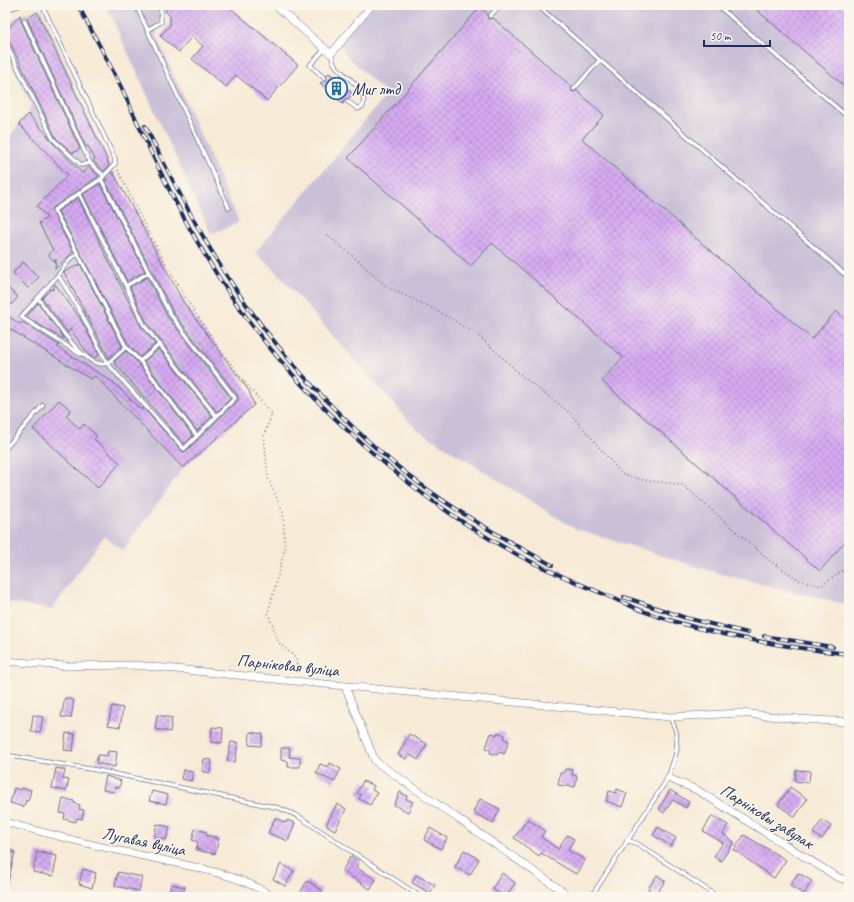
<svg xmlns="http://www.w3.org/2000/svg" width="854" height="902" viewBox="0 0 854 902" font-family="Caveat,sans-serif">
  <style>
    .industrial { fill: #c9bfd7 }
    .building { fill: url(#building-cross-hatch) }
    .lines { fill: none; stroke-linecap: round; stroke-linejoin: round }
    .service-casing { stroke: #687088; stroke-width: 5 }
    .minor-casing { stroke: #687088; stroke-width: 8 }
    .path { stroke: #687088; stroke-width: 1.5; stroke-dasharray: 1 3; stroke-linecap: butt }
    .service { stroke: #fff; stroke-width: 3.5 }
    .minor { stroke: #fff; stroke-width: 7 }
    .rail-casing { stroke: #1b2f5e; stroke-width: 4 }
    .rail { stroke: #fbf7ec; stroke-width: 2.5; stroke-dasharray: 8; stroke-linecap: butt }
    .labels { text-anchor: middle; stroke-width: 3; stroke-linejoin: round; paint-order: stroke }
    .poi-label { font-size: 17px; fill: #1b2f5e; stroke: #fbf7ec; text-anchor: start }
    .street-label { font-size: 17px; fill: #1b2f5e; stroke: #fbf7ec }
  </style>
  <defs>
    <pattern id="building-cross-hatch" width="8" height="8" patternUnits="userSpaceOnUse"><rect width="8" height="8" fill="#d6aaf2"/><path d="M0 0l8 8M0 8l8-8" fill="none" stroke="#ad8bc7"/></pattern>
  </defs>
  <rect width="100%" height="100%" fill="#fbf7ec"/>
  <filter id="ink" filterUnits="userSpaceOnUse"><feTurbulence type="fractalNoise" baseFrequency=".025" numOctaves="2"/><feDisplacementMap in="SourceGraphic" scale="8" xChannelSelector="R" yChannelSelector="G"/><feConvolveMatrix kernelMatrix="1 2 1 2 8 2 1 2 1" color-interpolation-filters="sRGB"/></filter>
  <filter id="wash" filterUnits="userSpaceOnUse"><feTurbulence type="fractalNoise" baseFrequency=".012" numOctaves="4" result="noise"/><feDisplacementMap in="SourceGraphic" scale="16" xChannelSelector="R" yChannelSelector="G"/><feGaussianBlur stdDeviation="0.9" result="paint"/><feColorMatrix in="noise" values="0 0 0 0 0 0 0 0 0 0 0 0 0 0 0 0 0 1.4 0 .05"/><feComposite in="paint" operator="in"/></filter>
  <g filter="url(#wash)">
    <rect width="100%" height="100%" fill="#f7ead6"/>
    <!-- industrial -->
    <g class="industrial">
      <path d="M106,5H155L160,14L156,35L239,222L211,234Z"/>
      <path d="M368,5H849V605L717,573L574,528L416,429L272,267L255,253L387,94L347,56L336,37Z"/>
      <path d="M41,9L108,163L184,303L249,391L254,405L183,468L123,551L104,536L52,610L5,602V144L19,124L28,114L31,104L5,50V25L20,15Z"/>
    </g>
    <g id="blocks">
      <!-- building -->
      <g class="building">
        <path d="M170,5H227L298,65L267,101L236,75L226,87L192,59L203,46L192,36L179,52L160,36L170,25V16L165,11Z"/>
        <path d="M751,5H849V90Z"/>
        <path d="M480,7L488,14V19L493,18L572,87V92L577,91L604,115L582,139L812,339L836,311L849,323V537L820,571L602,381L623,357L492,243L471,266L348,158Z"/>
        <path d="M37,12L107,159L109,166L104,171L93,161L95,159L88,146L86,147L27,19Z"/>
        <path d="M20,15L21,21L80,149L73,153L56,138L5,32Z"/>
        <path d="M329,73L353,94L349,98L345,99L343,104L320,83L327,80L326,76Z"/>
        <path d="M28,114L47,135L51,141L82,173L89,167L99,176L51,209L73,252L55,269L56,259L54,261L49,255L53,250L39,223L47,218L37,206L68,175L19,124Z"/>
        <path d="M113,172L184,303L249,391L254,405L183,468L95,376L90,379L5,326V314L20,324L22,322L59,345L57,347L113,382L141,410L143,408L183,452L186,451L238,400V396L173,312L105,180Z"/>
        <path d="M100,184L145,271L127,281L83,194Z"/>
        <path d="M78,198L141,327L155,344L140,357L129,345L58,211Z"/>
        <path d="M23,262L39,277L28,288L13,273Z"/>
        <path d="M80,264L122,346L109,358L64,272Z"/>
        <path d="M147,277L167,316L231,398L217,412L147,323L130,287Z"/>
        <path d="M55,284L79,317L99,354L95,358L90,356L70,329L68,333L42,298L51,289L53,290Z"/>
        <path d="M5,285L18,297L5,312Z"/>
        <path d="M38,303L64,338L63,339L26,317Z"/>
        <path d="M159,349L212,416L197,431L144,361Z"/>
        <path d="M126,351L138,363L193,436L184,444L114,362Z"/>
        <path d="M59,400L71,410L66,416L80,429L84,424L97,436L94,439L120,463L98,488L33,429Z"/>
        <path d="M65,698L74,700L71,718L61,717Z"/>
        <path d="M112,706L123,708L120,727L108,725Z"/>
        <path d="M33,715L43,717L40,732L31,731Z"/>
        <path d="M157,715L172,718L170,732L155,729Z"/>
        <path d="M212,727L223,728L222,743L211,742Z"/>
        <path d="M250,732L263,734L261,746L249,745Z"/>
        <path d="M498,732L505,735L504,739L509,741L504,754L499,752L497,755L490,753L491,750L486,748L491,733L497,735Z"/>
        <path d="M66,733L75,734L73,751L64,750Z"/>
        <path d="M409,734L427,744L418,760L409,754L406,759L398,755Z"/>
        <path d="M231,742L238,743L235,762L227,761Z"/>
        <path d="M281,748H290L289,757L300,758V767H288V761L281,760Z"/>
        <path d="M108,751L117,752L115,767L96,763L98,755L107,756Z"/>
        <path d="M204,759L212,760L210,773L202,771Z"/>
        <path d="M330,763L341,769L334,782L316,773L320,764L328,767Z"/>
        <path d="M56,768L65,770L63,779L69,780L66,791L52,788Z"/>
        <path d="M565,769L573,770L572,775L577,776L575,787L558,785L560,773H564Z"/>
        <path d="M183,770L193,772L191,781L181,779Z"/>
        <path d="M796,770L810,771L809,783L795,781Z"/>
        <path d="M106,776L121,781L119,788L115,787L114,792L103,790Z"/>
        <path d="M363,781L374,786L372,790L377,793L370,805L359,799L361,795L357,793Z"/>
        <path d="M790,787L807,799L795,817L778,805Z"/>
        <path d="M14,788L21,790L22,788L31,790L28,801L26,800L24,807L10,803Z"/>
        <path d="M617,789L627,793L622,807L606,801L609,791L616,793Z"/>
        <path d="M670,790L689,802L686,808L673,800L664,813L659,809Z"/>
        <path d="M152,791L168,795L166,804L149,801Z"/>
        <path d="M400,792L407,796L406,799L413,802L408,812L394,805Z"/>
        <path d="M63,798L74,801V803L80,805L79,809L84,810L82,819L77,818L76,822L64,819L65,814L60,813Z"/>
        <path d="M480,799L500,809L493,823L473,812Z"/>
        <path d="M337,804L346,809L335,830L326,825Z"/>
        <path d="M712,816L728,825L723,834L734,842L721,861L714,856L723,843L703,831Z"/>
        <path d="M275,818L286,823L287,820L295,823L288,841L268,833Z"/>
        <path d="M528,819L545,831L541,837L558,849L567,835L574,839L568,850L585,860L576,874L541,853L539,856L514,838Z"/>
        <path d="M822,820L831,826L822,839L813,833Z"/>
        <path d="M157,824L170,827L166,840L154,837Z"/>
        <path d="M658,827L676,838L671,846L653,835Z"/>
        <path d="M430,828L447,838L441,849L424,840Z"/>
        <path d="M195,829L207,832L206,835L219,839L215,854L196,850L198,842L192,840Z"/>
        <path d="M744,835L786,860L774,878L734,850Z"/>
        <path d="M5,850L15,852L8,882H5Z"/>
        <path d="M464,850L479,859L470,875L455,867Z"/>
        <path d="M37,852L57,856L53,876L33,872Z"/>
        <path d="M351,856L359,861L356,867L376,880L370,889L342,871Z"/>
        <path d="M281,864L294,871L285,886L273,879Z"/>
        <path d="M83,869L96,873L92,888L79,884Z"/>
        <path d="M118,872L142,877L139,891L115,886Z"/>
        <path d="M502,873L515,883L506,897L492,889Z"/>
        <path d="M798,873L812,881L804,894L790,886Z"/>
        <path d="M416,875L435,885L430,893L412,883Z"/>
        <path d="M657,875L665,881L656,895L648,889Z"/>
        <path d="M307,881L322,890L318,897H306L300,893Z"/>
        <path d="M171,884L185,887L182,897L169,894Z"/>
      </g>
    </g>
  </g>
  <g filter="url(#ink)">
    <use href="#blocks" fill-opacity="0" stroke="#687088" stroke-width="1"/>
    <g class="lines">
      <defs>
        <g id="service">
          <path d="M35,5L43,7L115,159V164L101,179L54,210L78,254L71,258L58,275L81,313L107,363L184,449L235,398L170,314L101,179"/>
          <path d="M136,5L229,208"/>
          <path d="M537,5L849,278"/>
          <path d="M717,5L849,118"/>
          <path d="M5,10L21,5"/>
          <path d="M490,16L500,5"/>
          <path d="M24,20L90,163L103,175"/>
          <path d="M147,30L161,22V5"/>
          <path d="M5,42L53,139L81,165L90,163"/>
          <path d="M331,54C332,58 333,62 336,66C345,78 368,87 363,106L358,109L347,101"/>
          <path d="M324,78L310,65L325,49"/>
          <path d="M574,89L600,60"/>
          <path d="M79,193L126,286L144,325L216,416"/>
          <path d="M78,254L126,347L140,361L197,436"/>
          <path d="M58,275L38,298C49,313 87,373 107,363C114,359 121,351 126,347"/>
          <path d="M126,286L148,273"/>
          <path d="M38,298L21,317L80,354"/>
          <path d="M140,361L160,344"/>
          <path d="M5,449L43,405"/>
          <path d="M5,755L96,770L279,808L298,816L421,897"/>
          <path d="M627,840L638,844L718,897"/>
          <path d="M591,897L668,778L677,750L676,731L670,717"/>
        </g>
        <g id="minor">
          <path d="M275,5L331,54L372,5"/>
          <path d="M5,661L67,666L135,665L345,686L375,761L571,897"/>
          <path d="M345,686L670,717L740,713L799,719L849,722"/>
          <path d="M668,778L697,790L837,877L849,881"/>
          <path d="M5,822C48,834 91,845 135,854C177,864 238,872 273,897"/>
        </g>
      </defs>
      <!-- service casing -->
      <use href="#service" class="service-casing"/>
      <!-- minor casing -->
      <use href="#minor" class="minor-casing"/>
      <!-- path -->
      <g class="path">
        <path d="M118,170C158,257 208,343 272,414L264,435L268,478L283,513L285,549L268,613L279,643L296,658L298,674"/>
        <path d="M327,235L354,257L387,287L428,306L476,333L523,377L569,412L622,474L643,480L683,485L769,560L799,580L821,586L849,566"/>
      </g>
      <!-- service -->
      <use href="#service" class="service"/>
      <!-- minor -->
      <use href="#minor" class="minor"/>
      <defs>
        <g id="rail">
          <path d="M78,5C91,30 105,55 118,81C133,111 146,143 161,173C183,218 207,262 236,303C303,400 413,499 518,555C544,569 573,581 601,593C620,601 640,611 660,617C721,637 785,647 849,654"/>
          <path d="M145,126C175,184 203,243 241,297C289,367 362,443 431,492C470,520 511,543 552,565"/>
          <path d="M624,597L686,618L748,633"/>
          <path d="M764,636L833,647"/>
        </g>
      </defs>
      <!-- rail casing -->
      <use href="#rail" class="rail-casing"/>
      <!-- rail -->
      <use href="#rail" class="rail"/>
    </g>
  </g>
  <!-- icons -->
  <defs>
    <symbol id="building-ring" viewBox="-11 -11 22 22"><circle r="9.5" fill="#fbf7ec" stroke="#1f6fb2" stroke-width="1.5"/><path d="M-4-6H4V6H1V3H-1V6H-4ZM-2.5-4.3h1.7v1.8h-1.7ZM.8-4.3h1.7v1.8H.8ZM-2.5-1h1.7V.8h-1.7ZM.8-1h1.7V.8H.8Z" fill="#1f6fb2"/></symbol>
  </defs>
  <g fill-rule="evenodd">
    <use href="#building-ring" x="324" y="76" width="25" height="25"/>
  </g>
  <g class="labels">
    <!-- poi labels -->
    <g class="poi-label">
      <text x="352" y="95">Миг лтд</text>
    </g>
    <!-- street labels -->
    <g class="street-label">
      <text transform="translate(288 665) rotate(6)" y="6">Парніковая вуліца</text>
      <text transform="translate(767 816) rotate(32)" y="6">Парніковы завулак</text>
      <text transform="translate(144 841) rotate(12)" y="6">Лугавая вуліца</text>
    </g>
  </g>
  <!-- margin -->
  <rect width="854" height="902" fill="none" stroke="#fbf7ec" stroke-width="20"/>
  <!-- scale -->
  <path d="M704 40v6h66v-6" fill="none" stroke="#1b2f5e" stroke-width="2"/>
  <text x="710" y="40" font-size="12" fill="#1b2f5e" stroke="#fbf7ec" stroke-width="3" paint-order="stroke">50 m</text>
</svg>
